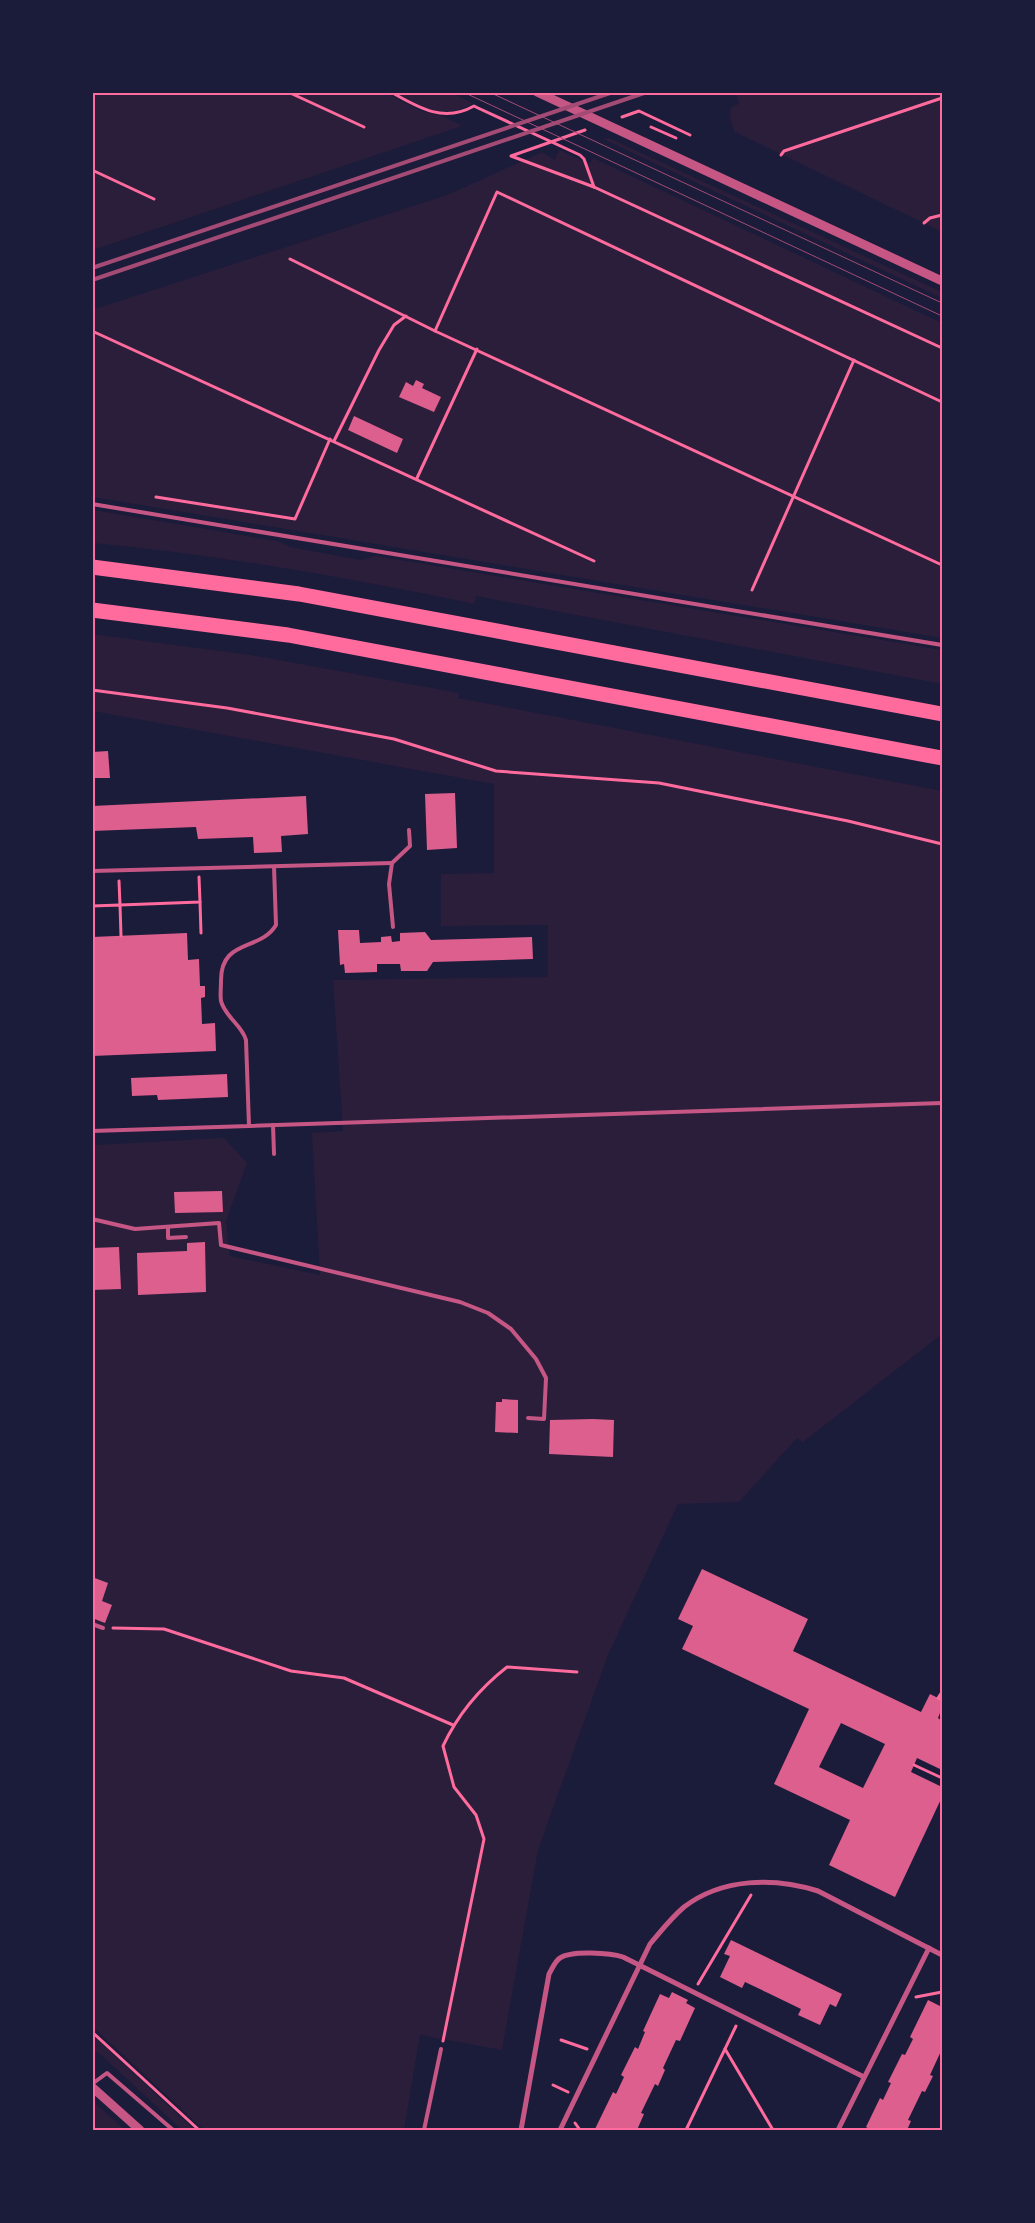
<svg xmlns="http://www.w3.org/2000/svg" width="1035" height="2223" viewBox="0 0 1035 2223" font-family="'Fira Sans Condensed',sans-serif">
  <style>
    .green { fill: #2a1e3b }
    .building { fill: #dd5f8e; fill-rule: evenodd }
    .lines { fill: none; stroke-linecap: round; stroke-linejoin: round }
    .path { stroke: #ff6b9d; stroke-width: 3 }
    .service { stroke: #c65784; stroke-width: 4 }
    .minor { stroke: #c65784; stroke-width: 5 }
    .tertiary { stroke: #c65784; stroke-width: 9 }
    .motorway { stroke: #ff6b9d; stroke-width: 15 }
    .tram { stroke: #a44b75; stroke-width: 1 }
    .rail { stroke: #a44b75; stroke-width: 4 }
    .neatline { fill: none; stroke: #ff6b9d; stroke-width: 2 }
  </style>
  <rect width="100%" height="100%" fill="#1b1b3a"/>
  <!-- green -->
  <g class="green">
    <path d="M92,93H386L421,111L445,117L462,126L93,250Z"/>
    <path d="M396,93H451L473,103C444,121 423,108 396,93Z"/>
    <path d="M736,93H942V232L735,132L730,119L731,107L739,104Z"/>
    <path d="M609,138L942,292V298L603,139Z"/>
    <path d="M559,150L590,164L593,158L942,323V638L93,497L92,310L450,194L542,152L555,160Z"/>
    <path d="M93,510L277,541L290,547L361,560L376,556L942,650V684L476,596L475,604C349,578 221,555 93,543Z"/>
    <path d="M92,634L251,655L459,693L458,698L942,791V1334L803,1442L797,1438L739,1502L678,1504L608,1655L538,1850L502,2050L420,2035L404,2130H204L93,2027V1145L224,1138L247,1163L226,1221L230,1256L320,1275L312,1133L343,1131L333,980L548,977V925L441,926V874L494,873V784L93,711Z"/>
    <path d="M93,2036L195,2130H182L98,2052H93Z"/>
    <path d="M93,2101L125,2130H93Z"/>
  </g>
  <!-- building -->
  <g class="building">
    <path d="M416,380L424,384L422,388L441,397L434,412L399,397L406,382L413,386Z"/>
    <path d="M354,416L403,439L397,453L348,430Z"/>
    <path d="M108,751L110,778H92V752Z"/>
    <path d="M455,793L457,848L427,850L425,794Z"/>
    <path d="M306,796L308,834L281,836L282,852L254,853L253,837L198,839L196,827L92,831V806Z"/>
    <path d="M338,930H359L360,943L381,942V937L391,936L392,942L400,941V933L425,932L431,940L532,937L533,959L433,962L427,971H401L400,964H377V972L345,973L344,964L340,965Z"/>
    <path d="M187,933L188,960L199,959L200,986H205V997L201,998L202,1024L215,1023L216,1051L92,1056V937Z"/>
    <path d="M227,1074L228,1097L158,1100L157,1095L132,1096L131,1078Z"/>
    <path d="M222,1191L223,1212L175,1213L174,1192Z"/>
    <path d="M205,1242L206,1292L138,1295L137,1253L187,1251V1243Z"/>
    <path d="M119,1247L121,1289L92,1290V1248Z"/>
    <path d="M502,1399L518,1400V1433L495,1432L496,1402H502Z"/>
    <path d="M593,1419L614,1420L613,1457L549,1454L550,1420Z"/>
    <path d="M702,1569L808,1619L793,1651L921,1712L930,1694L942,1700V1708L938,1718L942,1721V1770L917,1758L911,1772L942,1787V1797L895,1897L829,1865L850,1820L774,1784L809,1709L682,1649L693,1626L678,1619ZM841,1723L885,1744L863,1788L819,1767Z"/>
    <path d="M92,1577L108,1583L102,1601L112,1605L105,1623L92,1618Z"/>
    <path d="M731,1940L842,1994L836,2007L830,2004L820,2025L798,2015L801,2009L768,1993L745,1982L742,1988L720,1977L730,1956L724,1954Z"/>
    <path d="M672,1992L688,2000L686,2003L695,2008L680,2041L676,2040L663,2068L665,2070L658,2086L655,2084L641,2113L644,2114L637,2130L595,2129L613,2092L616,2094L624,2077L621,2075L635,2047L638,2049L645,2032L643,2031L660,1994L669,1998Z"/>
    <path d="M928,2000L942,2007V2049L930,2075L933,2076L925,2092L922,2091L908,2120L911,2121L907,2130H869V2129L866,2127L880,2098L883,2100L891,2083L888,2082L902,2054L905,2055L913,2039L910,2037Z"/>
  </g>
  <g class="lines">
    <!-- path -->
    <g class="path">
      <path d="M288,92L364,127"/>
      <path d="M391,92C419,108 444,123 474,106L478,108L580,155L584,159L594,187L511,156L585,130"/>
      <path d="M622,117L639,111L690,135"/>
      <path d="M651,127L676,138"/>
      <path d="M781,155L784,151L942,98"/>
      <path d="M92,170L154,199"/>
      <path d="M594,187L942,348"/>
      <path d="M924,223L930,218L942,215"/>
      <path d="M290,259L435,331L942,565"/>
      <path d="M92,331L594,561"/>
      <path d="M435,331L497,192L942,402"/>
      <path d="M334,441L379,350L394,325L406,316"/>
      <path d="M417,478L477,349"/>
      <path d="M156,497L295,519L330,439"/>
      <path d="M752,590L854,360"/>
      <path d="M92,690L227,708L394,739L496,771L659,783L848,821L942,844"/>
      <path d="M119,881L120,905L200,902L199,877"/>
      <path d="M200,902L201,933"/>
      <path d="M92,906L120,905L121,936"/>
      <path d="M113,1628L164,1629L291,1671L344,1678L453,1725"/>
      <path d="M942,1692L938,1698L942,1700"/>
      <path d="M914,1765L942,1778"/>
      <path d="M698,1984L751,1895"/>
      <path d="M916,1997L942,1992"/>
      <path d="M92,2032L199,2130"/>
      <path d="M561,2040L587,2049"/>
      <path d="M443,2041L484,1839L476,1815L454,1787L443,1746C458,1714 479,1689 507,1667L577,1672"/>
      <path d="M725,2049L773,2130"/>
      <path d="M553,2085L568,2092"/>
      <path d="M575,2123L580,2130"/>
      <path d="M686,2130L736,2026"/>
    </g>
    <!-- service -->
    <g class="service">
      <path d="M92,504L942,645"/>
      <path d="M92,871L392,863"/>
      <path d="M393,927L389,884L392,863L410,846L409,830"/>
      <path d="M273,1125L274,1154"/>
      <path d="M249,1126L942,1103"/>
      <path d="M92,1131L249,1126L246,1040C242,1025 225,1017 221,1001C220,995 221,988 221,982C220,938 260,952 276,925L274,867"/>
      <path d="M92,1219L135,1229L219,1223L221,1245L460,1302L488,1313L511,1329L536,1359L546,1378L544,1419L528,1418"/>
      <path d="M168,1227V1238L186,1237"/>
      <path d="M92,1624L103,1628"/>
      <path d="M92,2084L107,2073L173,2130"/>
      <path d="M424,2130L441,2049"/>
    </g>
    <!-- minor -->
    <g class="minor">
      <path d="M521,2130L549,1974C552,1969 555,1961 560,1958C571,1950 611,1953 623,1957L864,2077"/>
      <path d="M560,2130L650,1944C661,1931 671,1918 684,1907C722,1878 774,1877 818,1891L942,1955"/>
      <path d="M838,2130L929,1948"/>
    </g>
    <!-- tertiary -->
    <g class="tertiary">
      <path d="M537,92L942,281"/>
      <path d="M92,2087L140,2130"/>
    </g>
    <!-- motorway -->
    <g class="motorway">
      <path d="M92,567L299,594L942,714"/>
      <path d="M92,610L288,635L942,758"/>
    </g>
    <!-- tram -->
    <g class="tram">
      <path d="M463,92L942,316"/>
      <path d="M489,92L942,303"/>
    </g>
    <!-- rail -->
    <g class="rail">
      <path d="M92,268L613,92"/>
      <path d="M92,280L647,92"/>
    </g>
  </g>
  <!-- border -->
  <rect width="1035" height="2223" fill="none" stroke="#1b1b3a" stroke-width="188"/>
  <rect x="94" y="94" width="847" height="2035" class="neatline"/>
</svg>
